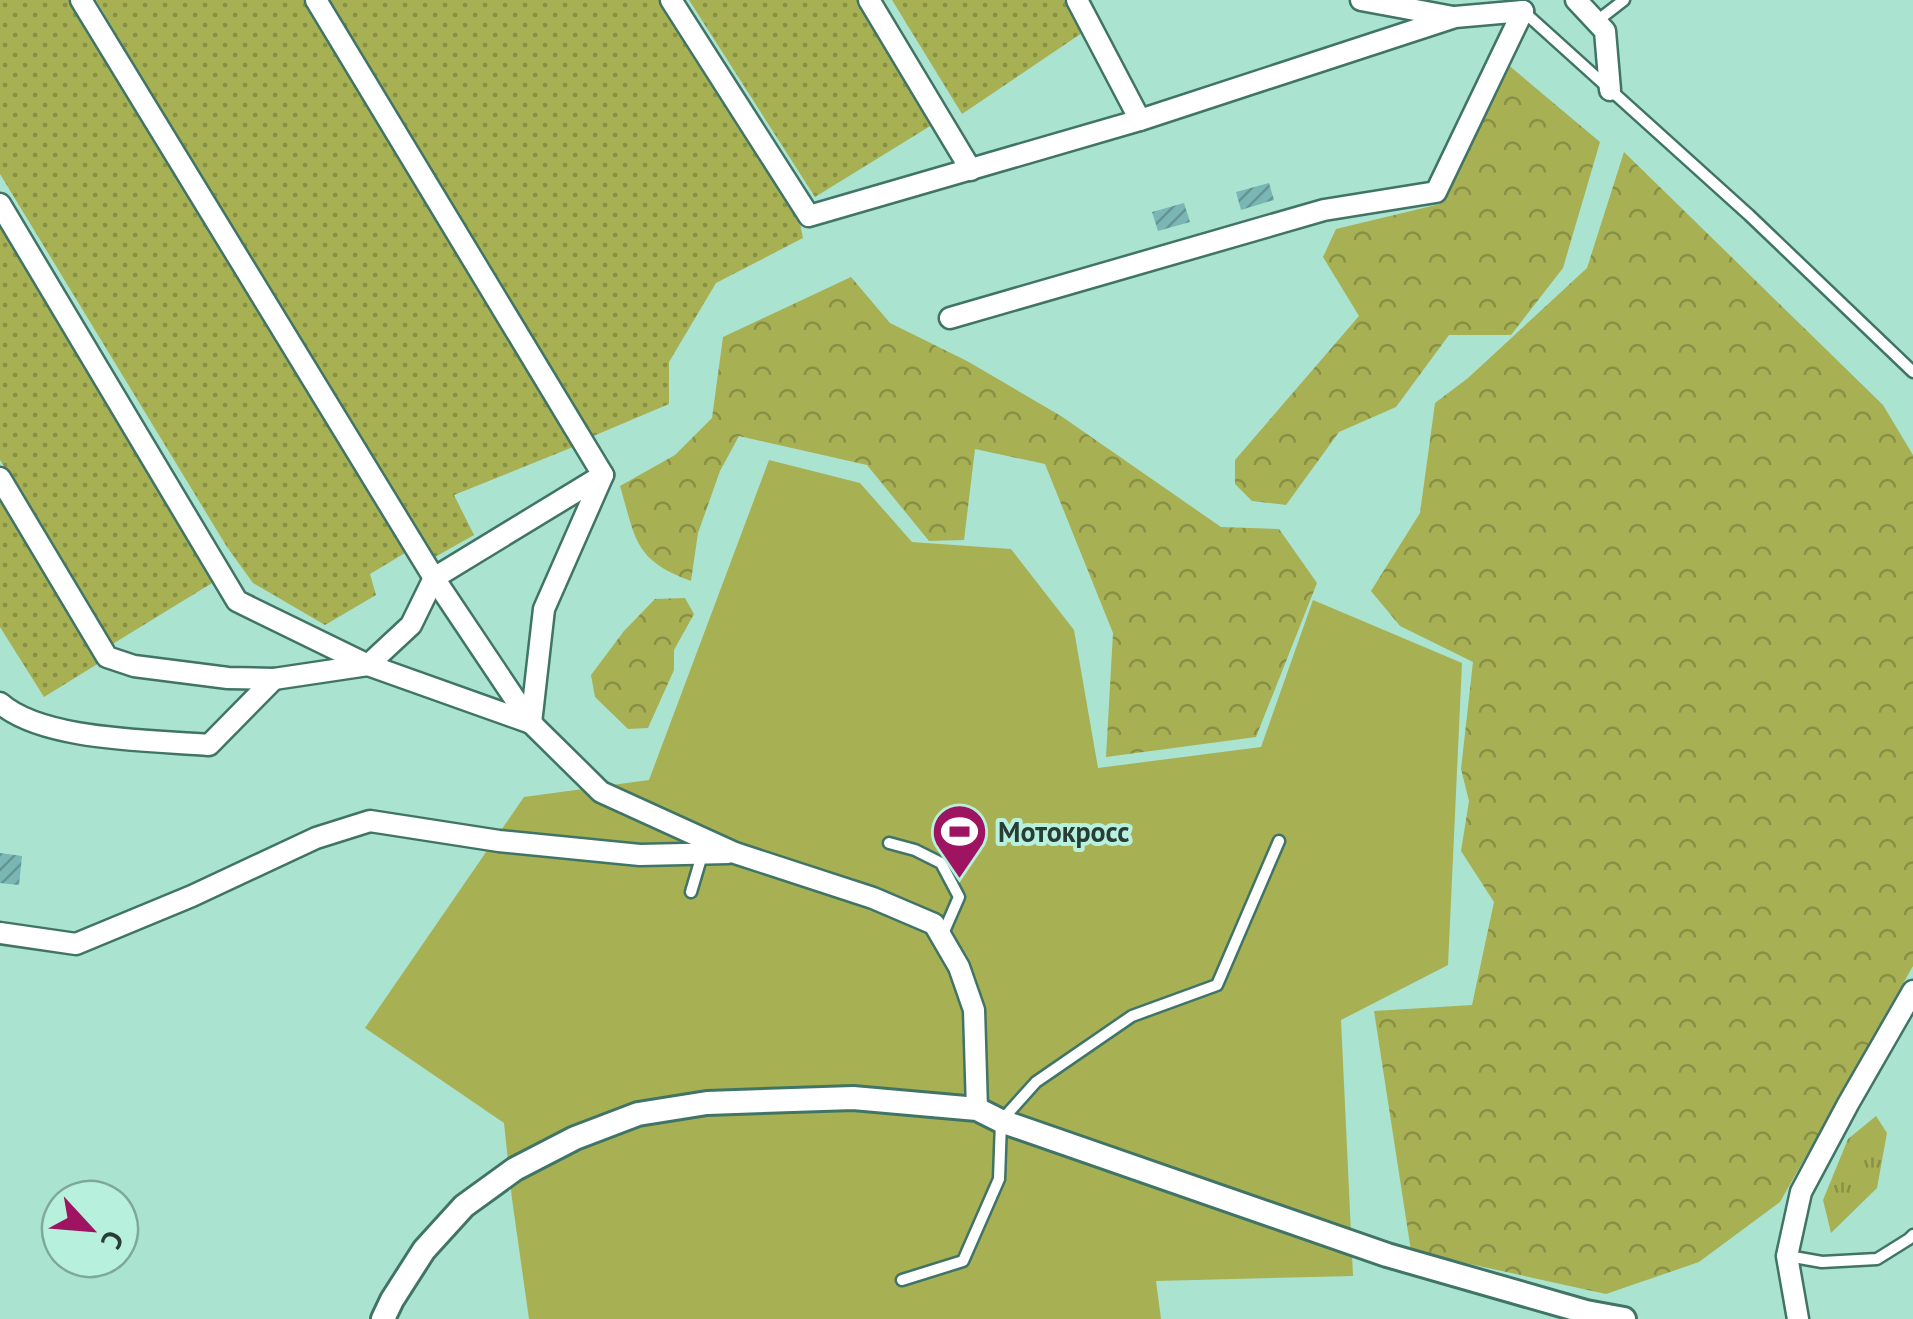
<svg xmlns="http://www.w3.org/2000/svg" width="1913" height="1319" viewBox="0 0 1913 1319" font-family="'PT Sans',sans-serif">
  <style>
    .grass { fill: url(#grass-tufts) }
    .forest { fill: url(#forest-crowns) }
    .garden { fill: url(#garden-dots) }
    .pitch { fill: #a7b053 }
    .building { fill: url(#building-hatch) }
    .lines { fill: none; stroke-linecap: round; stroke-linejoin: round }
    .service-casing { stroke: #407466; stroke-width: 15 }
    .minor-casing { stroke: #407466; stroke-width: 25 }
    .tertiary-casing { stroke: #407466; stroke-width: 28 }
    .service { stroke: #fff; stroke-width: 10 }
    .minor { stroke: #fff; stroke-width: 20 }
    .tertiary { stroke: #fff; stroke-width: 22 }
    .labels { text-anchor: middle; stroke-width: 8; stroke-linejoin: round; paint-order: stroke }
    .poi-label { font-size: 28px; font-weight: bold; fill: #273d36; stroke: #b8f0de; text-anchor: start }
  </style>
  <defs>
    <pattern id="grass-tufts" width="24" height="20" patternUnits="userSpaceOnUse" patternTransform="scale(2.5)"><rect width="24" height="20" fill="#a7b053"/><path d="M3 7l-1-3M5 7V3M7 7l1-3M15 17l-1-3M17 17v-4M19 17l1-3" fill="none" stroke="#889046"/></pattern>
    <pattern id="forest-crowns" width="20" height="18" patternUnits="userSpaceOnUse" patternTransform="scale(2.5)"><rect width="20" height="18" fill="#a7b053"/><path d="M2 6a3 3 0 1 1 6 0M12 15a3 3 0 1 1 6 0" fill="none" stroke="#889046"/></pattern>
    <pattern id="garden-dots" width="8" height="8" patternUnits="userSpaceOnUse" patternTransform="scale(2.5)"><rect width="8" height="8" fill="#a7b053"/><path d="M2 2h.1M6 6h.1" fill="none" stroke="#889046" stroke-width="1.8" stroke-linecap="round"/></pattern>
    <pattern id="building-hatch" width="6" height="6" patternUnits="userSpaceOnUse" patternTransform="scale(2.5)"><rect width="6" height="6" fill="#7ab6b4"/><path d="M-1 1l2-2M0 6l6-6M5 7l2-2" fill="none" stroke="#649593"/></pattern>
  </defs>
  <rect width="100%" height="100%" fill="#abe3d1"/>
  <!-- grass -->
  <path class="grass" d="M1876,1116L1887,1133L1877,1188L1831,1233L1823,1200L1848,1139Z"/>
  <!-- forest -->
  <g class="forest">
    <path d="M1506,63L1600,142L1563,268L1511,335H1449L1396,407L1339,432L1286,505L1252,501L1235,484V460L1359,316L1323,257L1336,229L1440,204Z"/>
    <path d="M1624,152L1883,405L1913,455V966L1780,1202L1699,1262L1606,1294L1411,1251L1374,1011L1472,1005L1494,902L1461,851L1469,801L1461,769L1473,662L1400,626L1371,591L1420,513L1435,403L1468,378L1587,268Z"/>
    <path d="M851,277L890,323L967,361L1061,416L1221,527L1279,529L1317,583L1256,737L1106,757L1113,633L1045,464L975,449L964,540L929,541L867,465L739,436L720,471L698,533L691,581C634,560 636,540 620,486L675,455L712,418L723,337Z"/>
    <path d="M685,598L694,614L674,650V670L648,728L628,729L595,697L591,675L624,631L655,599Z"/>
  </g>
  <!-- garden -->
  <g class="garden">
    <path d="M0,0H73L405,553L370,574L376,595L325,625L253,583L227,547L0,174Z"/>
    <path d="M96,0H303L573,447L454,495L474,535L435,557L385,485Z"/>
    <path d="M326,0H664L799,219L803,238L716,283L669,362V404L591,437Z"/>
    <path d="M689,0H867L940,120L815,197Z"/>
    <path d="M892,0H1064L1082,33L962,114Z"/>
    <path d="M0,216L217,580L111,645L0,460Z"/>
    <path d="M0,495L99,663L44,697L0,627Z"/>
  </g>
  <!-- pitch -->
  <path class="pitch" d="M769,460L860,483L912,542L1011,549L1074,630L1098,768L1261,747L1313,600L1462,663L1448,965L1341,1020L1353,1276L1156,1281L1161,1319H529L512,1199L504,1123L365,1028L524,797L649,780Z"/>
  <!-- building -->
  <g class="building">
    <path d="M1269,183L1274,200L1241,210L1236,192Z"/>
    <path d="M1184,203L1190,222L1158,231L1152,212Z"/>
    <path d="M0,853L22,856L19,885L0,883Z"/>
  </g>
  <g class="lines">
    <defs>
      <g id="service">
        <path d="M1523,11L1749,215L1913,372"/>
        <path d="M1597,21L1624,0"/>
        <path d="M889,843L915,850L941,863L959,897L942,936"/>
        <path d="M691,892L702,855"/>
        <path d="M1788,1256L1822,1262L1877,1259L1909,1239L1913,1235"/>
        <path d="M902,1280L963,1261L999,1179L1001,1121L1036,1082L1132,1016L1217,985L1279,841"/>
      </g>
      <g id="minor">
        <path d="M81,0L434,578L531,723L601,792L735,853L873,898L934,924L959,967L974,1010L977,1109"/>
        <path d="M671,0L809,216L1140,120L1455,17L1523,11"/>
        <path d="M869,0L971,170"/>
        <path d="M1077,0L1140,120"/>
        <path d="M1361,0L1453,17"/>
        <path d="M1576,0L1605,31L1610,90"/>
        <path d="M0,204L237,601L368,665L531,723L544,609L603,475L316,0"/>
        <path d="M950,318L1324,210L1436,192L1523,11"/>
        <path d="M0,478L107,657L134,666L228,678L274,679L368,665L411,625L434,578L603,475"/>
        <path d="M0,703C43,741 152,740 209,745L274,679"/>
        <path d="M0,933L76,944L192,896L316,838L370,821L499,841L640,855L728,853"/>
        <path d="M1798,1319L1787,1256L1801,1192L1848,1104L1913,991"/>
      </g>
      <path id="tertiary" d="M383,1319L392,1300L424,1250L464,1206L515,1169L575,1138L638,1114L707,1103L853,1098L977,1109L1001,1121L1387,1255L1586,1312L1624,1319"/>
    </defs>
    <!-- service casing -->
    <use href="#service" class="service-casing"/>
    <!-- minor casing -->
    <use href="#minor" class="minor-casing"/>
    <!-- tertiary casing -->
    <use href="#tertiary" class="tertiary-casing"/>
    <!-- service -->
    <use href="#service" class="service"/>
    <!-- minor -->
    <use href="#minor" class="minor"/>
    <!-- tertiary -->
    <use href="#tertiary" class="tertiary"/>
  </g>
  <!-- icons -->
  <defs>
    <symbol id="stadium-pin" viewBox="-11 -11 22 30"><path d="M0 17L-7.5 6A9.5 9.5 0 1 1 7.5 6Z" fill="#9e1461" stroke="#b8f0de"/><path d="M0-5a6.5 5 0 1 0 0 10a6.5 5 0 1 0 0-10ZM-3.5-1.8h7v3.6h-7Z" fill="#fff"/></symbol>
  </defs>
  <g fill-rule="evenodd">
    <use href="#stadium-pin" x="928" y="800" width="63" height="86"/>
  </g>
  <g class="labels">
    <!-- poi labels -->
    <g class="poi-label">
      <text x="998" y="842">Мотокросс</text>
    </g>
  </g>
  <!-- north arrow -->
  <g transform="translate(90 1229) rotate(116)"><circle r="48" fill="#b8f0de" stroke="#7ea89b" stroke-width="2.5"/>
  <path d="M0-8L18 38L0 25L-18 38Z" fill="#9e1461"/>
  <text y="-15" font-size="28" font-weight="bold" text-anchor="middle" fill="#273d36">С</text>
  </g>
</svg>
